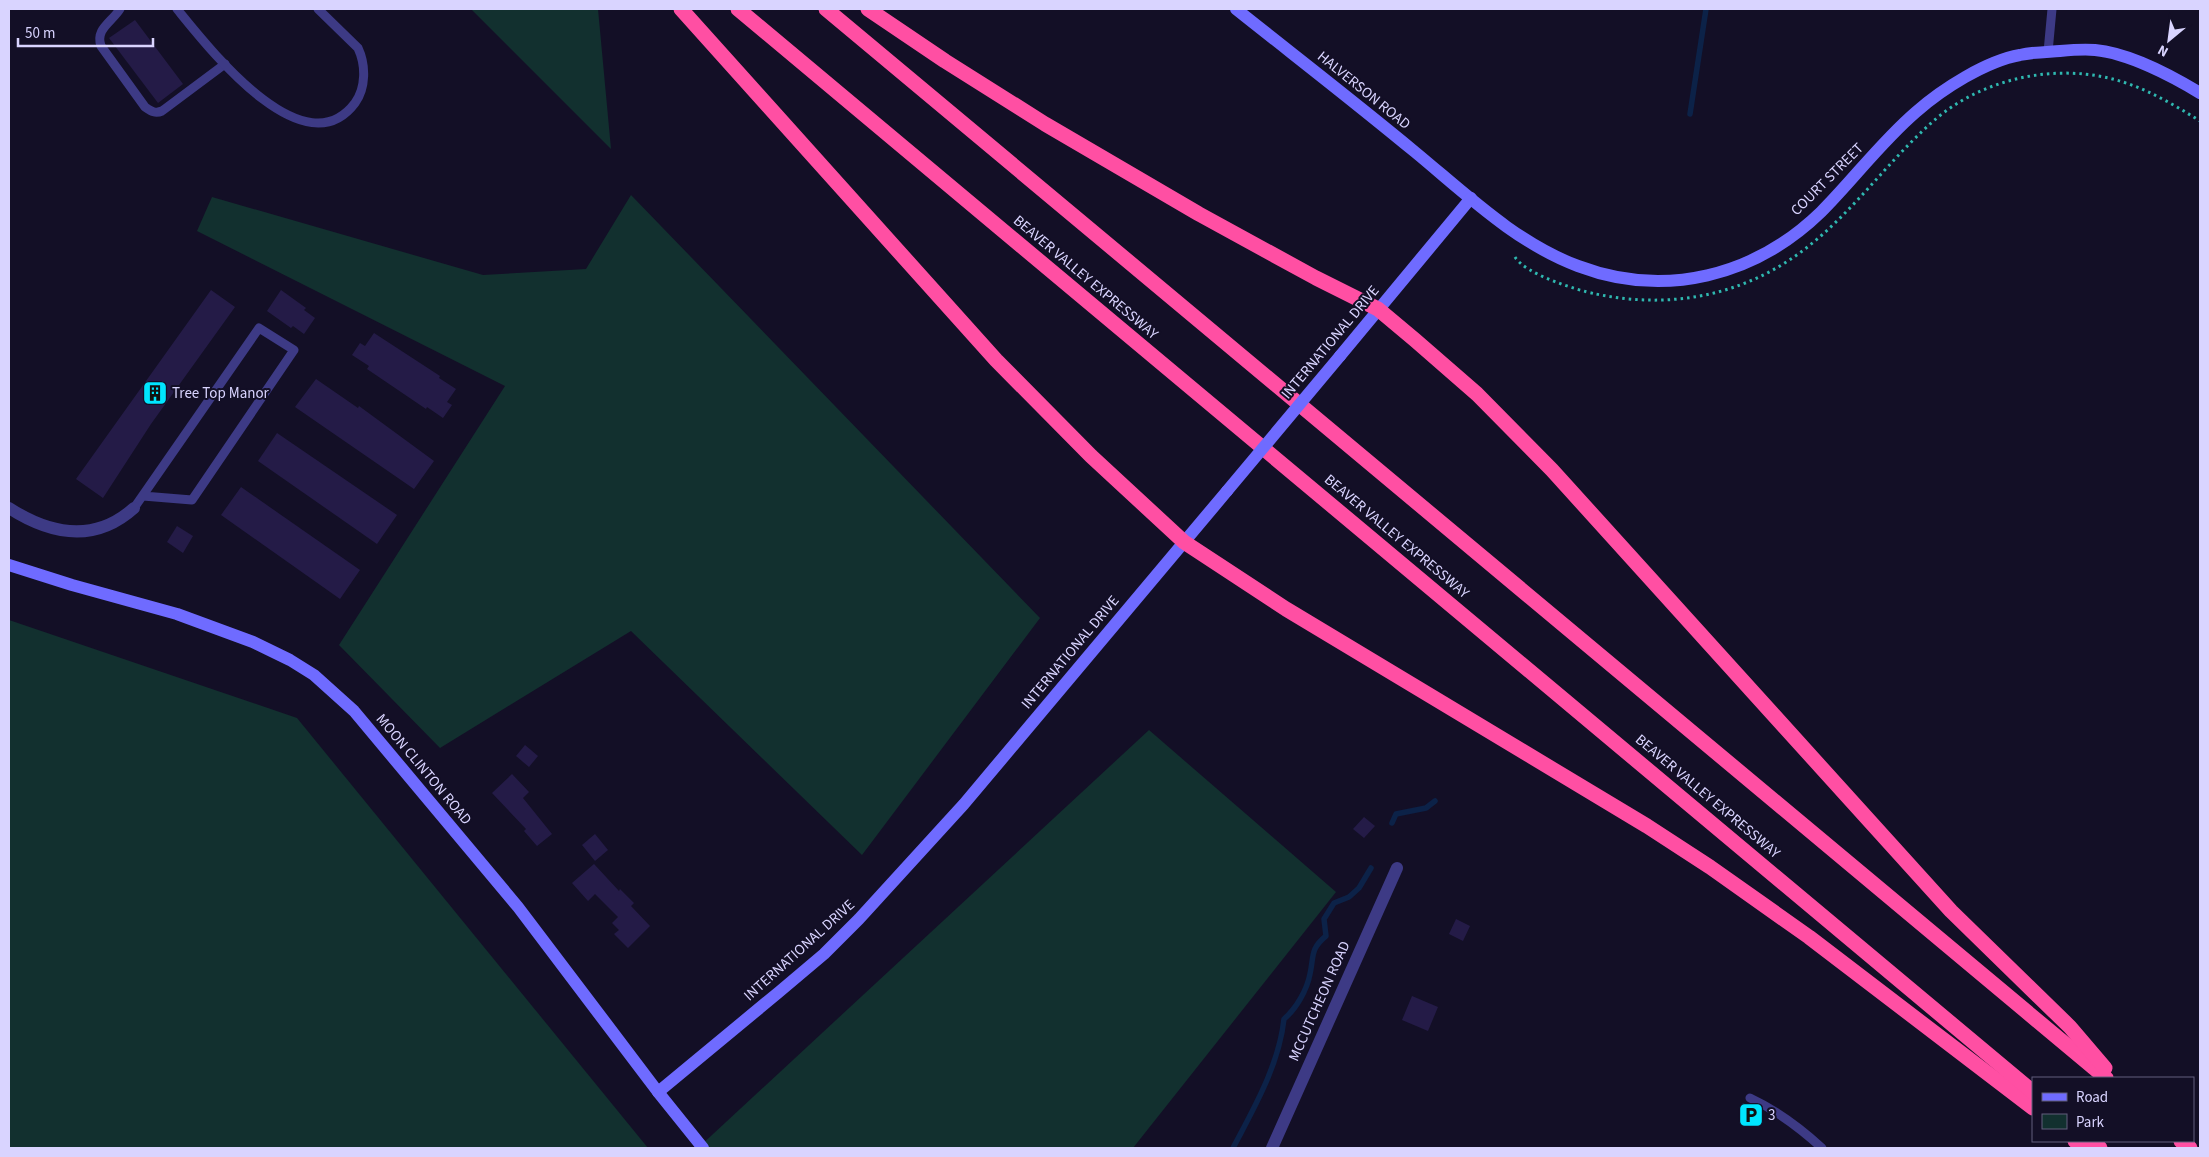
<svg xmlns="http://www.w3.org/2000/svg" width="2209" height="1157" viewBox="0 0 2209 1157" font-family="'Source Sans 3',sans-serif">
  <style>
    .green { fill: #12302f }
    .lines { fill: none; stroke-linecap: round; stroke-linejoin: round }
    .stream { stroke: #0c2248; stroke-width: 5.5 }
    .building { fill: #241b47 }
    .path { stroke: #2fb8b0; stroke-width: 3; stroke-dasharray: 2.5 4; stroke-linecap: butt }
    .lane { stroke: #3d3a85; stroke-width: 9 }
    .street { stroke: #3d3a85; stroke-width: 12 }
    .secondary { stroke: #6f6bff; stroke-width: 12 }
    .highway { stroke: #ff4fa3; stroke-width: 15 }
    .secondary-bridge { stroke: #6f6bff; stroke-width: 12 }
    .labels { text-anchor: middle; stroke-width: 4; stroke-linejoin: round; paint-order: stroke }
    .street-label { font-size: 15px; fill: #d9d4ff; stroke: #130f26 }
    .poi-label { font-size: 15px; fill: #d9d4ff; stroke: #130f26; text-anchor: start }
  </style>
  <rect width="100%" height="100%" fill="#130f26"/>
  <!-- green -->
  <g class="green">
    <path d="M471,9H598L611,149Z"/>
    <path d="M631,195L1040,618L862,855L631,631L440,748L339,645L505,386L197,231L212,197L483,275L586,269Z"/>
    <path d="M9,620L297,718L648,1148H9Z"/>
    <path d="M1149,730L1336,892L1133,1148H698Z"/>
  </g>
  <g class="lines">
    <!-- stream -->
    <g class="stream">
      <path d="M1690,114L1706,9"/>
      <path d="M1392,823L1396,814L1426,808L1435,801"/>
      <path d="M1233,1148C1254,1108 1279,1065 1284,1019C1296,1009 1307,990 1310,974C1314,956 1310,949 1326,936L1324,919L1334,903L1349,897L1359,888L1371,868"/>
    </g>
  </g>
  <!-- building -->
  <g class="building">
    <path d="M135,20L183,84L158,103L109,38Z"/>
    <path d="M211,290L235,307L151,424L103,498L76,479Z"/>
    <path d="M281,290L306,308L304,310L315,318L304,334L293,326L291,328L267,311Z"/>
    <path d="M374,333L440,376L439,378L456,389L447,402L452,405L443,418L427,407L426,409L367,369L369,366L352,355L360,343L365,346Z"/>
    <path d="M316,379L358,408L359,406L434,461L414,489L295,407Z"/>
    <path d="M277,433L397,515L377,544L258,461Z"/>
    <path d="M241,487L360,570L340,599L221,515Z"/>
    <path d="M177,526L193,536L183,553L167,542Z"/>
    <path d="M525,745L538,756L529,767L516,756Z"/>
    <path d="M512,774L529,792L523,798L552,834L537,846L524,831L526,829L492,793Z"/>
    <path d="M1364,817L1375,826L1364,838L1353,829Z"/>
    <path d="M595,834L608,850L595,861L582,845Z"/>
    <path d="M594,864L619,891L620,889L634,903L631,906L650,926L628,948L614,934L619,930L612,923L618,917L595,894L588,901L572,883Z"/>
    <path d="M1456,919L1470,926L1463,941L1449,934Z"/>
    <path d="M1412,996L1438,1007L1428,1031L1402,1020Z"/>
  </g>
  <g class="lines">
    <!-- path -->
    <path class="path" d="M1515,257C1525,274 1576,290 1596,294C1673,310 1748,295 1810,245C1854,210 1887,163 1929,125C1979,78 2058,61 2123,82C2151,91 2176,106 2200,121"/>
    <!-- lane -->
    <g class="lane">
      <path d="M120,9C112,22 95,29 101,46L145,107C151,111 155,114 162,111L225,64"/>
      <path d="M177,9C208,47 304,171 355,103C366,88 366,65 358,48L318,9"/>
      <path d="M2048,52L2052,9"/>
      <path d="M134,508L259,328L294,350L192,500L143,496"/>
      <path d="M1750,1098C1778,1111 1799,1127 1822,1148"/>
    </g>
    <!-- street -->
    <g class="street">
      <path d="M9,508C51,535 95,543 134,508"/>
      <path d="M1272,1148L1397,868"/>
    </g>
    <!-- secondary -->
    <g class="secondary">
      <path d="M1236,9C1295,56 1356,103 1415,152C1466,194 1516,243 1578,266C1665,299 1755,276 1821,212C1853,180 1881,142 1916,112C1942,89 1986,61 2020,55C2033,52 2047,52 2060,51C2071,50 2084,49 2095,50C2128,53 2172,76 2200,93"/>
      <path d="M1340,356L1471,198"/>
      <path d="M9,565L72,585L177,614L253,642L290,660L314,675L354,711L518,907L658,1092L703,1148"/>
      <path d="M658,1092L779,992L824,954L859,919L964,804L1227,491"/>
    </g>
    <!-- highway -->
    <g class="highway">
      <path d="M681,9L996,360L1091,456L1184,542L1286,609L1647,826L1710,867L1809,937L2033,1108"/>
      <path d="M738,9L2033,1092"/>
      <path d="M826,9L2106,1078"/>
      <path d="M868,9L945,61L1045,124L1199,214L1316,278L1378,309L1415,340L1477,394L1552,470L1951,911L2070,1027L2105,1068"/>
      <path d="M2075,1141L2085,1148"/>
      <path d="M2091,1141L2100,1148"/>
      <path d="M2181,1141L2190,1148"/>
    </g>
    <!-- secondary-bridge -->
    <path class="secondary-bridge" d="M1227,491L1340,356"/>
  </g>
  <!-- icons -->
  <defs>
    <symbol id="building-square" viewBox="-11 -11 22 22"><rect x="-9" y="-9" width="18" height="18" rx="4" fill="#00e5ff" stroke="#130f26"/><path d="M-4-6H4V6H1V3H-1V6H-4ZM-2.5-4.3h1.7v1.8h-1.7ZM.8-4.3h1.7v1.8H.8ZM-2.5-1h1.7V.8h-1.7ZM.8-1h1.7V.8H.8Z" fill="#111"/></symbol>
    <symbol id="parking-square" viewBox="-11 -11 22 22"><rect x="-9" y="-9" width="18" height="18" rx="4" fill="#00e5ff" stroke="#130f26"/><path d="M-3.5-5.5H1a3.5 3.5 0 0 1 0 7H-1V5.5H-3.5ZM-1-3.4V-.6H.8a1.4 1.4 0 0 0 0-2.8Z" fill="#111"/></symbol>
  </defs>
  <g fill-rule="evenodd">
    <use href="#building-square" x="141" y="379" width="28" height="28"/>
    <use href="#parking-square" x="1737" y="1101" width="28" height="28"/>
  </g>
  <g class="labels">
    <!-- street labels -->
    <g class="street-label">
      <text transform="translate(1364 90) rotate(39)" y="5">HALVERSON ROAD</text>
      <text transform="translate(1827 179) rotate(-45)" y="5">COURT STREET</text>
      <text transform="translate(1086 277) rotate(40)" y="5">BEAVER VALLEY EXPRESSWAY</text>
      <text transform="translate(1330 342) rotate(-50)" y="5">INTERNATIONAL DRIVE</text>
      <text transform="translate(1397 536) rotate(40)" y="5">BEAVER VALLEY EXPRESSWAY</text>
      <text transform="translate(1070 652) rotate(-50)" y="5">INTERNATIONAL DRIVE</text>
      <text transform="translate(424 769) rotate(50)" y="5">MOON CLINTON ROAD</text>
      <text transform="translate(1708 796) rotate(40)" y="5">BEAVER VALLEY EXPRESSWAY</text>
      <text transform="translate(799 950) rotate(-42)" y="5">INTERNATIONAL DRIVE</text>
      <text transform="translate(1319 1001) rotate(-66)" y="5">MCCUTCHEON ROAD</text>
    </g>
    <!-- poi labels -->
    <g class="poi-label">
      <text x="172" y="398">Tree Top Manor</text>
      <text x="1768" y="1120">3</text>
    </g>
  </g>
  <!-- border -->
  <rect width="2209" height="1157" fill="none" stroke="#d9d4ff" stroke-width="20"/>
  <!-- legend -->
  <rect x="2032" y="1077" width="162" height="65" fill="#130f26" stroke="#625e7d"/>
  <rect x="2042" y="1093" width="25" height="8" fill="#6f6bff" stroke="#625e7d"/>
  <text x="2076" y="1102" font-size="15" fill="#d9d4ff">Road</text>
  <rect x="2042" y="1114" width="25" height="15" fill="#12302f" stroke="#625e7d"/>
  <text x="2076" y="1127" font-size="15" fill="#d9d4ff">Park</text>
  <!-- north arrow -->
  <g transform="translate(2169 40) rotate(209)" stroke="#130f26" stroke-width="4" paint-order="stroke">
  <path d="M0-4L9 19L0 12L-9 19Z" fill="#d9d4ff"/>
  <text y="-8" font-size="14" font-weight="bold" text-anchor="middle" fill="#d9d4ff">N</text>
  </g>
  <!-- scale -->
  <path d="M18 38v8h135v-8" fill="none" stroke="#d9d4ff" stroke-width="2.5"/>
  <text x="25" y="38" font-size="15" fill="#d9d4ff" stroke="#130f26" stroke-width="4" paint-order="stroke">50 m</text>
</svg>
